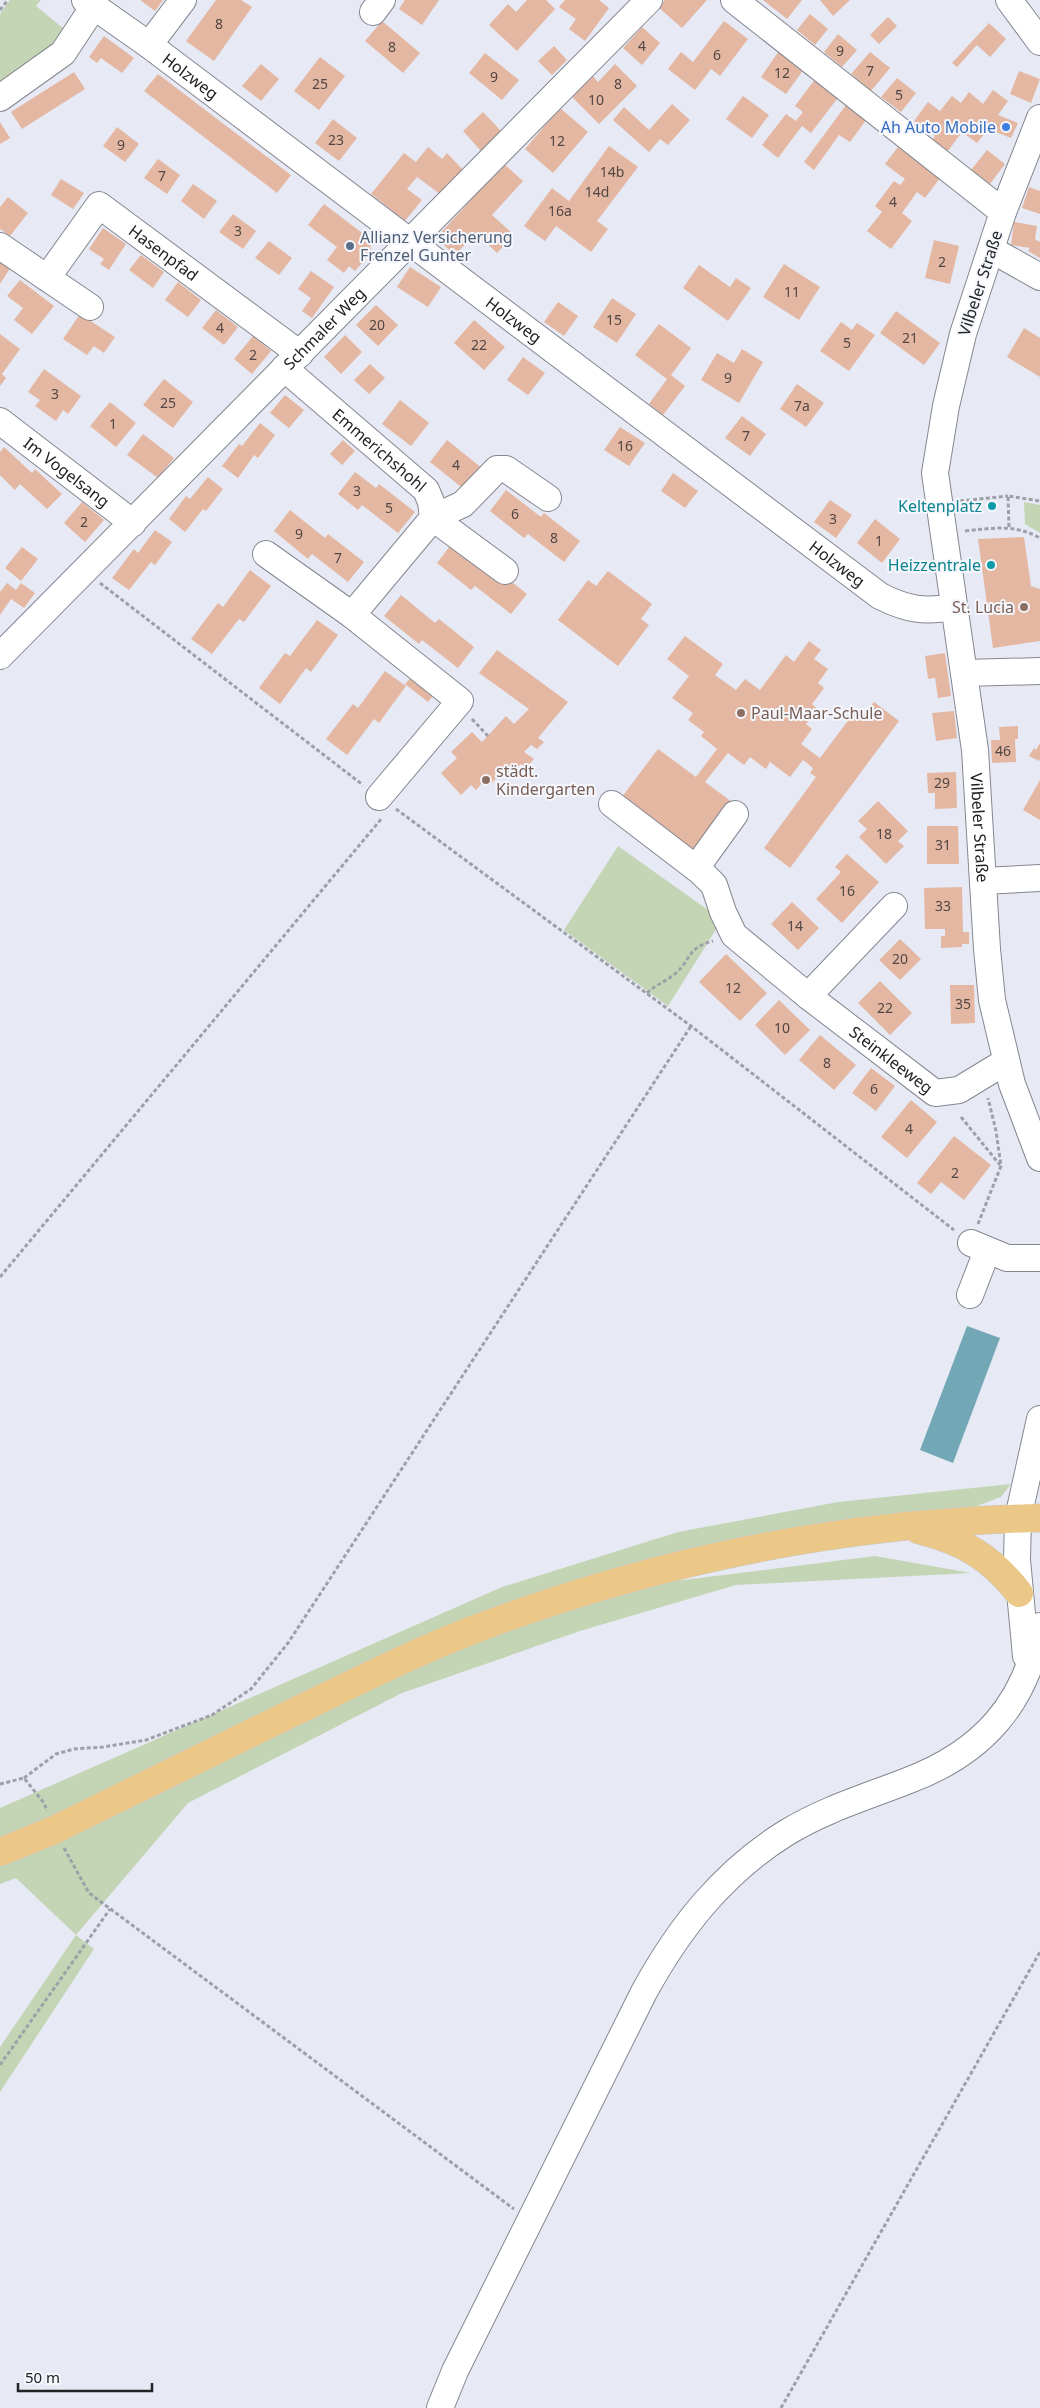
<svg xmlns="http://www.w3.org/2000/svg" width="1040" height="2408" viewBox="0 0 1040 2408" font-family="'Noto Sans',sans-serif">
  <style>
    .green { fill: #c4d5b5 }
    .water { fill: #72a8b5 }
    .building { fill: #e4b7a3 }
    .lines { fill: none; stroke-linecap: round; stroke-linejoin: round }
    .minor-casing { stroke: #848790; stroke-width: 28 }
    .major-casing { stroke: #cacacb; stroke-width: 29 }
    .path { stroke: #9ea0a8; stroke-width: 3; stroke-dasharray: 4 2.5; stroke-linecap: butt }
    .minor { stroke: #fff; stroke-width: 26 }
    .major { stroke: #ebc888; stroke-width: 28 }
    .shop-dot { fill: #3f7fe0; stroke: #f5f7fd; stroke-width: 2 }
    .service-dot { fill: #5c6f8a; stroke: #f5f7fd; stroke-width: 2 }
    .culture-dot { fill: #0f9aa8; stroke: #f5f7fd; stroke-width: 2 }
    .education-dot { fill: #8d6e63; stroke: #f5f7fd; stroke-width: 2 }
    .labels { text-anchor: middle; stroke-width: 4; stroke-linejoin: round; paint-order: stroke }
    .number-label { font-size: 14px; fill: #524744 }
    .street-label { font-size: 16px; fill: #212225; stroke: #f5f7fd }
    .shop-label { font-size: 16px; fill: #366cbe; stroke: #f5f7fd; text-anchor: end }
    .service-label { font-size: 16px; fill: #4e5e75; stroke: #f5f7fd; text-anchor: start }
    .culture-label { font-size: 16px; fill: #0d838f; stroke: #f5f7fd; text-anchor: end }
    .education-label { font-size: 16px; fill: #785e54; stroke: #f5f7fd; text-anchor: start }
  </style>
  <rect width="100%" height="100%" fill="#e7eaf4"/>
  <!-- green -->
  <g class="green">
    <path d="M10,0H41L36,6L69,33L0,91V14Z"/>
    <path d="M1024,502L1040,505V533L1025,524Z"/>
    <path d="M618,846L722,920L668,1006L564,930Z"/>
    <path d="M1011,1484L1001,1497L974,1507L876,1519L634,1564L0,1843V1808L502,1587L678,1532L838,1502Z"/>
    <path d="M875,1556L971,1573L736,1585L580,1631L402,1693L188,1803L76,1935L94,1949L0,2092V2047L76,1935L16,1878L0,1884V1862L488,1634L667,1582Z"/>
  </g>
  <!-- water -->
  <path class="water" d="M967,1326L1000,1338L953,1463L920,1450Z"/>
  <!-- building -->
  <g class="building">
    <path d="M140,0H163L155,11Z"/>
    <path d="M216,0H241L252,7L214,61L186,41Z"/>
    <path d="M405,0H439L422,25L399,9Z"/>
    <path d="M527,0H546L555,9L517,51L489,25L508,4L516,12Z"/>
    <path d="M565,0H599L609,8L585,41L569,29L576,19L559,7Z"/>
    <path d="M665,0H707L682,28L658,7Z"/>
    <path d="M763,0H802L787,19Z"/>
    <path d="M820,0H850L833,16Z"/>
    <path d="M810,14L828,29L815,45L797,30Z"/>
    <path d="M888,17L897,26L879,44L870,35Z"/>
    <path d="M382,21L420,53L403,73L365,41Z"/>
    <path d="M724,21L748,39L720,76L711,69L695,90L668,69L681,52L693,62Z"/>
    <path d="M989,23L1006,39L990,57L977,45L957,67L952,63Z"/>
    <path d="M642,27L660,43L642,65L623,48Z"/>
    <path d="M838,34L857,50L842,67L824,52Z"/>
    <path d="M104,36L134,58L122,73L101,58L97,63L89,57Z"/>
    <path d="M554,46L567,60L552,75L538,61Z"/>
    <path d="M779,51L804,69L786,94L761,77Z"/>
    <path d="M870,52L890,68L871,91L851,74Z"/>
    <path d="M485,53L519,80L502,100L469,73Z"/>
    <path d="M320,57L345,76L319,110L294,91Z"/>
    <path d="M261,64L279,79L261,101L242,86Z"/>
    <path d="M615,64L637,86L599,124L572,97L593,76L598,82Z"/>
    <path d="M1019,71L1040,79L1031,103L1010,94Z"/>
    <path d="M74,72L85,89L22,129L11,112Z"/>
    <path d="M158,74L291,175L277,193L144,91Z"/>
    <path d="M816,78L840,95L811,133L802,126L778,158L762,145L786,114L796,121L803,112L795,106Z"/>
    <path d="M897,78L916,93L901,112L881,97Z"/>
    <path d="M993,90L1008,101L998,115L1018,123L1011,138L988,129L977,143L962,132L948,151L932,140L935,136L914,121L928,102L940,111L952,96L961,103L969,92L983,104Z"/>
    <path d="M743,96L769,115L752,138L726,119Z"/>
    <path d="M672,104L690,120L668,145L660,139L649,152L613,120L624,107L649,130Z"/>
    <path d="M846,105L866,120L850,142L839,135L814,170L804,162Z"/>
    <path d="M560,108L588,132L553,173L525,149Z"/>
    <path d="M483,112L502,132L481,151L463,131Z"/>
    <path d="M333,119L357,138L339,161L315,143Z"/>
    <path d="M0,122L10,138L0,144Z"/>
    <path d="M117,127L139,144L125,162L103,146Z"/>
    <path d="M609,146L638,167L597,221L608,229L591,252L556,226L545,241L524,226L552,188L569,201Z"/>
    <path d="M428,147L442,159L447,153L464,171L440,194L417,177L407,189L422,200L405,221L371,194L404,153L416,162Z"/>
    <path d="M898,147L940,178L925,198L917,192L902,213L912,221L891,249L867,231L882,212L875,206L894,181L900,185L905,179L885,164Z"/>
    <path d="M987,150L1005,164L990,184L971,170Z"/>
    <path d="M158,159L180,175L167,194L144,178Z"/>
    <path d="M504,164L523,181L492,215L514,235L497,253L476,233L455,255L436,238Z"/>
    <path d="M61,179L84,193L73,209L51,195Z"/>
    <path d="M193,184L217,201L204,219L181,201Z"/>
    <path d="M1029,187L1040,191V214L1022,208Z"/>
    <path d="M8,197L28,213L10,236L0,229V207Z"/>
    <path d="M324,204L370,239L371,253L355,271L349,266L344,273L327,260L337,247L308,225Z"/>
    <path d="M233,214L256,231L243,249L219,232Z"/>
    <path d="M1014,222L1037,226L1035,239L1040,242V258L1028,251L1030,248L1011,245Z"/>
    <path d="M103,228L126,244L109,270L100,264L104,259L89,249Z"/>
    <path d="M934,240L959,246L950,284L925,278Z"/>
    <path d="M269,241L292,258L279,275L255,258Z"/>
    <path d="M141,255L164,272L153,288L129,270Z"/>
    <path d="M0,259L11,267L0,284Z"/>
    <path d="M784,264L820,287L799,320L763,297Z"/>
    <path d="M699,265L730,287L736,278L751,288L728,321L683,288Z"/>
    <path d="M410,267L441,287L428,307L397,287Z"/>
    <path d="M311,271L334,287L312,318L302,311L311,298L298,289Z"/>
    <path d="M20,280L54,306L32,334L14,320L23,308L7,296Z"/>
    <path d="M178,282L201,300L188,317L165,300Z"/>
    <path d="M612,298L636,314L617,343L593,327Z"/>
    <path d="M558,302L578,316L564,336L544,322Z"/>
    <path d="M376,305L398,325L378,346L356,325Z"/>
    <path d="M216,310L238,327L224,345L202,328Z"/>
    <path d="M896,311L940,343L924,365L880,333Z"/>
    <path d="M80,314L115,337L104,353L94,346L87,355L63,339Z"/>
    <path d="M474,320L505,347L484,370L454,343Z"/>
    <path d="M841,322L852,330L857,323L875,335L849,371L820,351Z"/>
    <path d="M659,324L691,348L671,375L685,386L663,415L649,404L667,379L635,355Z"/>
    <path d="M1024,328L1040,338V377L1007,357Z"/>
    <path d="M0,334L20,349L2,374L6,378L0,386Z"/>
    <path d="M345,335L362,352L341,374L324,357Z"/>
    <path d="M253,336L271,351L252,374L234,359Z"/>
    <path d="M742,349L763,362L739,403L701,380L717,353L734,363Z"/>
    <path d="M523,357L545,373L528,395L507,380Z"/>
    <path d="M370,364L385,378L369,394L354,380Z"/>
    <path d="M44,369L81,396L68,414L63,410L56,421L35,406L40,400L28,392Z"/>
    <path d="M164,379L193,402L173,428L143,405Z"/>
    <path d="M797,384L824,403L806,427L780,409Z"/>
    <path d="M285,395L304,410L289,428L270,413Z"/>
    <path d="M400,400L429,423L411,446L382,424Z"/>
    <path d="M110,402L136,423L116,447L90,426Z"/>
    <path d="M742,416L766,434L750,456L725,438Z"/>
    <path d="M260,423L275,435L258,458L254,455L238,478L222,466L239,444L242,446Z"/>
    <path d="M620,427L645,443L629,466L604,450Z"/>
    <path d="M143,434L174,458L158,478L127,455Z"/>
    <path d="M343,440L355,451L342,465L330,454Z"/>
    <path d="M447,440L483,469L465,490L430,462Z"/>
    <path d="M4,447L32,473L35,469L62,494L47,509L20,484L15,490L0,475V452Z"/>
    <path d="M355,472L376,488L379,484L415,512L398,533L362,505L358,510L338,494Z"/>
    <path d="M673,473L698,491L685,508L661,491Z"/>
    <path d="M208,477L223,489L206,511L203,509L185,532L169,519L186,496L190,499Z"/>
    <path d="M506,490L541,517L544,513L580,541L564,562L528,534L524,538L490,511Z"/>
    <path d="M830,500L852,515L836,538L814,522Z"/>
    <path d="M82,502L104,520L85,542L64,523Z"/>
    <path d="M290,510L325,538L328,534L364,562L348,582L312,554L308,559L274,531Z"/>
    <path d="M875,519L900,539L882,563L857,543Z"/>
    <path d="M155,530L172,542L155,565L151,562L129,590L112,578L134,549L138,553Z"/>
    <path d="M1024,537L1031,586L1040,589V641L993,648L978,539Z"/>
    <path d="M453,542L491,565L527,594L511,614L475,586L471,590L437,563Z"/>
    <path d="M22,547L38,559L21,581L5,568Z"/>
    <path d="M250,570L271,586L244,622L239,619L212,654L191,639L218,603L223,607Z"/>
    <path d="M608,571L652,604L641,619L649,625L618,666L558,620L588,580L596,586Z"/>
    <path d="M7,583L16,590L21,583L35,593L24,608L11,599L0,615V592Z"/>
    <path d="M401,595L435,623L439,619L474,647L458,668L422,640L419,644L384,616Z"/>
    <path d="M317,620L338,635L311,672L306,668L280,704L259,688L285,653L290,656Z"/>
    <path d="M685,636L723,664L715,675L736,690L745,679L760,690L786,655L794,662L809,641L821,650L814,659L828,669L818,683L824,688L812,704L818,709L806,724L812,729L801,744L820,758L853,714L860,719L874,702L899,721L790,868L764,848L816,777L810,773L813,768L803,760L790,777L770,762L766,769L750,757L744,765L728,753L705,782L732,802L692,856L619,801L658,749L696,777L717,749L701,736L704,732L688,720L693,713L672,698L689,676L667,659Z"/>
    <path d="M497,650L568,702L538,738L544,742L537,749L531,745L524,752L534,759L526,768L521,764L507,777L502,773L488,786L483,782L476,790L471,785L461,795L441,773L457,758L451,752L472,732L482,742L506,716L514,724L529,709L479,673Z"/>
    <path d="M945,653L951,696L938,698L935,678L928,679L925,656Z"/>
    <path d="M385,671L406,686L379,723L374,719L347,755L326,739L353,704L358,708Z"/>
    <path d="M415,673L437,691L428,702L405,684Z"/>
    <path d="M954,711L957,738L936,741L932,713Z"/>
    <path d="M1018,726V739H1015L1016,762L992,763L991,740H1000L999,727Z"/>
    <path d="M1040,743V759L1039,761L1029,756L1034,748L1036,750Z"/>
    <path d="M956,772L957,808L935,809V793H928L927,773Z"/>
    <path d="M1040,780V820L1023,810Z"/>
    <path d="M878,801L908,831L898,841L904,846L886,864L859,837L867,829L858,821Z"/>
    <path d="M927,826H958L959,864H927Z"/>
    <path d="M847,854L879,882L842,923L816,899L841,872L835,867Z"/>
    <path d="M962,887L963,932H969V944H962V947L941,948V936H945V929H925L924,888Z"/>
    <path d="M792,902L819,928L798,950L771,924Z"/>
    <path d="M900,939L921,959L900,980L879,960Z"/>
    <path d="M726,954L767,993L740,1021L699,982Z"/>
    <path d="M880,981L912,1013L890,1035L858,1003Z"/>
    <path d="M950,985H974L975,1023L951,1024Z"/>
    <path d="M779,1000L810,1030L785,1055L755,1025Z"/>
    <path d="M820,1035L856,1065L834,1090L799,1060Z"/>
    <path d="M871,1068L895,1086L876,1111L852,1093Z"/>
    <path d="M911,1100L937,1122L907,1158L881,1137Z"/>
    <path d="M954,1136L991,1165L964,1200L941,1182L931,1194L917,1183Z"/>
  </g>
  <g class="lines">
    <defs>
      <g id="minor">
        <path id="s1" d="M85,0L149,45L880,596C908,610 924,612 954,607"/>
        <path d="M734,0L1003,212"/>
        <path d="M1009,0L1040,42"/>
        <path d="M373,12L382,0"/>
        <path d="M149,45L183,0"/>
        <path d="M0,98L63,53L94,6"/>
        <path id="s2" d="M1040,118L1003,212L963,334L946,406L935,473L975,750L987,949L992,1000L1012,1084L1040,1158"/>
        <path d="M0,246L90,307"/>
        <path d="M992,250L1040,277"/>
        <path id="s3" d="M47,278L99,205L300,354"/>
        <path id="s4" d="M284,368L426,490L431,502L433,518L352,615L460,701L379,797"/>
        <path id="s5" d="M0,421L133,523"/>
        <path d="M433,518L463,504L497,469H506L548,498"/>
        <path d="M433,518L505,571"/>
        <path d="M266,554L352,615"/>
        <path id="s6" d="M0,656L649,0"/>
        <path d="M964,673L1040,671"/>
        <path id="s7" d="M612,804L701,872L714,885L723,912L734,935L808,996L935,1093L959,1090L1005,1062"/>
        <path d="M696,868L735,814"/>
        <path d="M983,881L1040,878"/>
        <path d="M808,996L894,906"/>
        <path d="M971,1243L1007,1258H1040"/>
        <path d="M970,1295L987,1251"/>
        <path d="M1026,1656L1017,1560L1018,1518L1040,1419"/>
        <path d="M440,2408L455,2371L644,1992C679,1928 723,1872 786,1833C823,1810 866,1797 907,1781C982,1753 1026,1704 1040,1626"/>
      </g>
      <g id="major">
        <path d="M919,1530C963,1541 991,1557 1019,1593"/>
        <path d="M0,1852L54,1830C133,1791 211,1753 290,1714C354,1683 418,1650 486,1625C663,1559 851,1522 1040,1518"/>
      </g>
    </defs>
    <!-- minor casing -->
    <use href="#minor" class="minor-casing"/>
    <!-- major casing -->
    <use href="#major" class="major-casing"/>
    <!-- path -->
    <g class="path">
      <path d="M0,10L8,0"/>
      <path d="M960,501L1008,496"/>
      <path d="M1009,527L1008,496L1040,501"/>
      <path d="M965,531C993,528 1015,524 1040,538"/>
      <path d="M100,583L363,785"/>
      <path d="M472,719L488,736"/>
      <path d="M396,809L691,1026L954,1230"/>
      <path d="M647,993C655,985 667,981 676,973C692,958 687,948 713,941"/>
      <path d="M961,1117L1000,1165"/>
      <path d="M978,1224L1001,1166L996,1131L988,1098"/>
      <path d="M0,1277L382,818"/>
      <path d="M24,1778L56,1754L74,1749L103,1747L146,1740L212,1715L251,1689L288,1643L691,1026"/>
      <path d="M0,1784L24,1778L44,1803L47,1811"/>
      <path d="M64,1848L89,1893L514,2209"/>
      <path d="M0,2065L110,1909"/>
      <path d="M781,2408L1040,1952"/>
    </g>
    <!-- minor -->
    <use href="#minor" class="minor"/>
    <!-- major -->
    <use href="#major" class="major"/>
  </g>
  <!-- markers -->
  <circle class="shop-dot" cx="1006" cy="127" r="5"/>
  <circle class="service-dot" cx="350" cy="246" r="5"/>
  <g class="culture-dot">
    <circle cx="992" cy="506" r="5"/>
    <circle cx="991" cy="565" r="5"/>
  </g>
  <g class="education-dot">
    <circle cx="1024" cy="607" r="5"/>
    <circle cx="741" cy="713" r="5"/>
    <circle cx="486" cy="780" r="5"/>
  </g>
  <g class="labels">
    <!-- number labels -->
    <g class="number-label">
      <text x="219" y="29">8</text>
      <text x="642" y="51">4</text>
      <text x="392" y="52">8</text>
      <text x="840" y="56">9</text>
      <text x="717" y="60">6</text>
      <text x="870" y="76">7</text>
      <text x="782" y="78">12</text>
      <text x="494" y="82">9</text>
      <text x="320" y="89">25</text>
      <text x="618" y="89">8</text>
      <text x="899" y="100">5</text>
      <text x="596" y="105">10</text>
      <text x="336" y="145">23</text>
      <text x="557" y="146">12</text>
      <text x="121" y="150">9</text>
      <text x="612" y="177">14b</text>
      <text x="162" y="181">7</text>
      <text x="597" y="197">14d</text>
      <text x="893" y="207">4</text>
      <text x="560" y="216">16a</text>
      <text x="238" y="236">3</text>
      <text x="942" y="267">2</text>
      <text x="792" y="297">11</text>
      <text x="614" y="325">15</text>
      <text x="377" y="330">20</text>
      <text x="220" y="333">4</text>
      <text x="910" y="343">21</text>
      <text x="847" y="348">5</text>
      <text x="479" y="350">22</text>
      <text x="253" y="360">2</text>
      <text x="728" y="383">9</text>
      <text x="55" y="399">3</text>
      <text x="168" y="408">25</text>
      <text x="802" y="411">7a</text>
      <text x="113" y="429">1</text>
      <text x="746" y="441">7</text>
      <text x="625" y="451">16</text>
      <text x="456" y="470">4</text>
      <text x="357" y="496">3</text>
      <text x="389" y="513">5</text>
      <text x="515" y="519">6</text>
      <text x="833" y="524">3</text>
      <text x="84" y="527">2</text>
      <text x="299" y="539">9</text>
      <text x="554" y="543">8</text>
      <text x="879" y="546">1</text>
      <text x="338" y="563">7</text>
      <text x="1003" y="756">46</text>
      <text x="942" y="788">29</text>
      <text x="884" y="839">18</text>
      <text x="943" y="850">31</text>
      <text x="847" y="896">16</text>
      <text x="943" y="911">33</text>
      <text x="795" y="931">14</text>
      <text x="900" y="964">20</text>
      <text x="733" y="993">12</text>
      <text x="963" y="1009">35</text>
      <text x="885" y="1013">22</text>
      <text x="782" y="1033">10</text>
      <text x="827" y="1068">8</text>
      <text x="874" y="1094">6</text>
      <text x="909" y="1134">4</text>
      <text x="955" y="1178">2</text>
    </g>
    <!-- street labels -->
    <g class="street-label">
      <text dy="6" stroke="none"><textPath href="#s1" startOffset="130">Holzweg</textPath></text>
      <text dy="6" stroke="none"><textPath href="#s3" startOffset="170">Hasenpfad</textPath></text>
      <text transform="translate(980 283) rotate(-72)" y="6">Vilbeler Straße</text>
      <text dy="6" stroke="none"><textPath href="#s1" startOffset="535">Holzweg</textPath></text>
      <text dy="6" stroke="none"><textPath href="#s6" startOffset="461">Schmaler Weg</textPath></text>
      <text dy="6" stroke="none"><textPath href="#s4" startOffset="126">Emmerichshohl</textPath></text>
      <text dy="6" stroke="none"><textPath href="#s5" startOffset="84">Im Vogelsang</textPath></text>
      <text dy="6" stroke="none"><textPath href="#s1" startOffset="940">Holzweg</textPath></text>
      <text dy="6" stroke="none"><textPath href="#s2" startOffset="729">Vilbeler Straße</textPath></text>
      <text dy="6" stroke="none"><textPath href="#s7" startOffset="385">Steinkleeweg</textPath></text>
    </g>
    <!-- shop labels -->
    <g class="shop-label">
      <text x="996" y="133">Ah Auto Mobile</text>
    </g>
    <!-- service labels -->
    <g class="service-label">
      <text x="360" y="243">Allianz Versicherung<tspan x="360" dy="18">Frenzel Gunter</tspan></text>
    </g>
    <!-- culture labels -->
    <g class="culture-label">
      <text x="982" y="512">Keltenplatz</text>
      <text x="981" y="571">Heizzentrale</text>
    </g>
    <!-- education labels -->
    <g class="education-label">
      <text x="1014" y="613" text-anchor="end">St. Lucia</text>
      <text x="751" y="719">Paul-Maar-Schule</text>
      <text x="496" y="777">städt.<tspan x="496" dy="18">Kindergarten</tspan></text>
    </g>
  </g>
  <!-- scale -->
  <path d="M18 2383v8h134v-8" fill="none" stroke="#212225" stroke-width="2.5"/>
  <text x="25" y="2383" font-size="15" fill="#212225" stroke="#f5f7fd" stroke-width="4" paint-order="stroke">50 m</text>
</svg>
